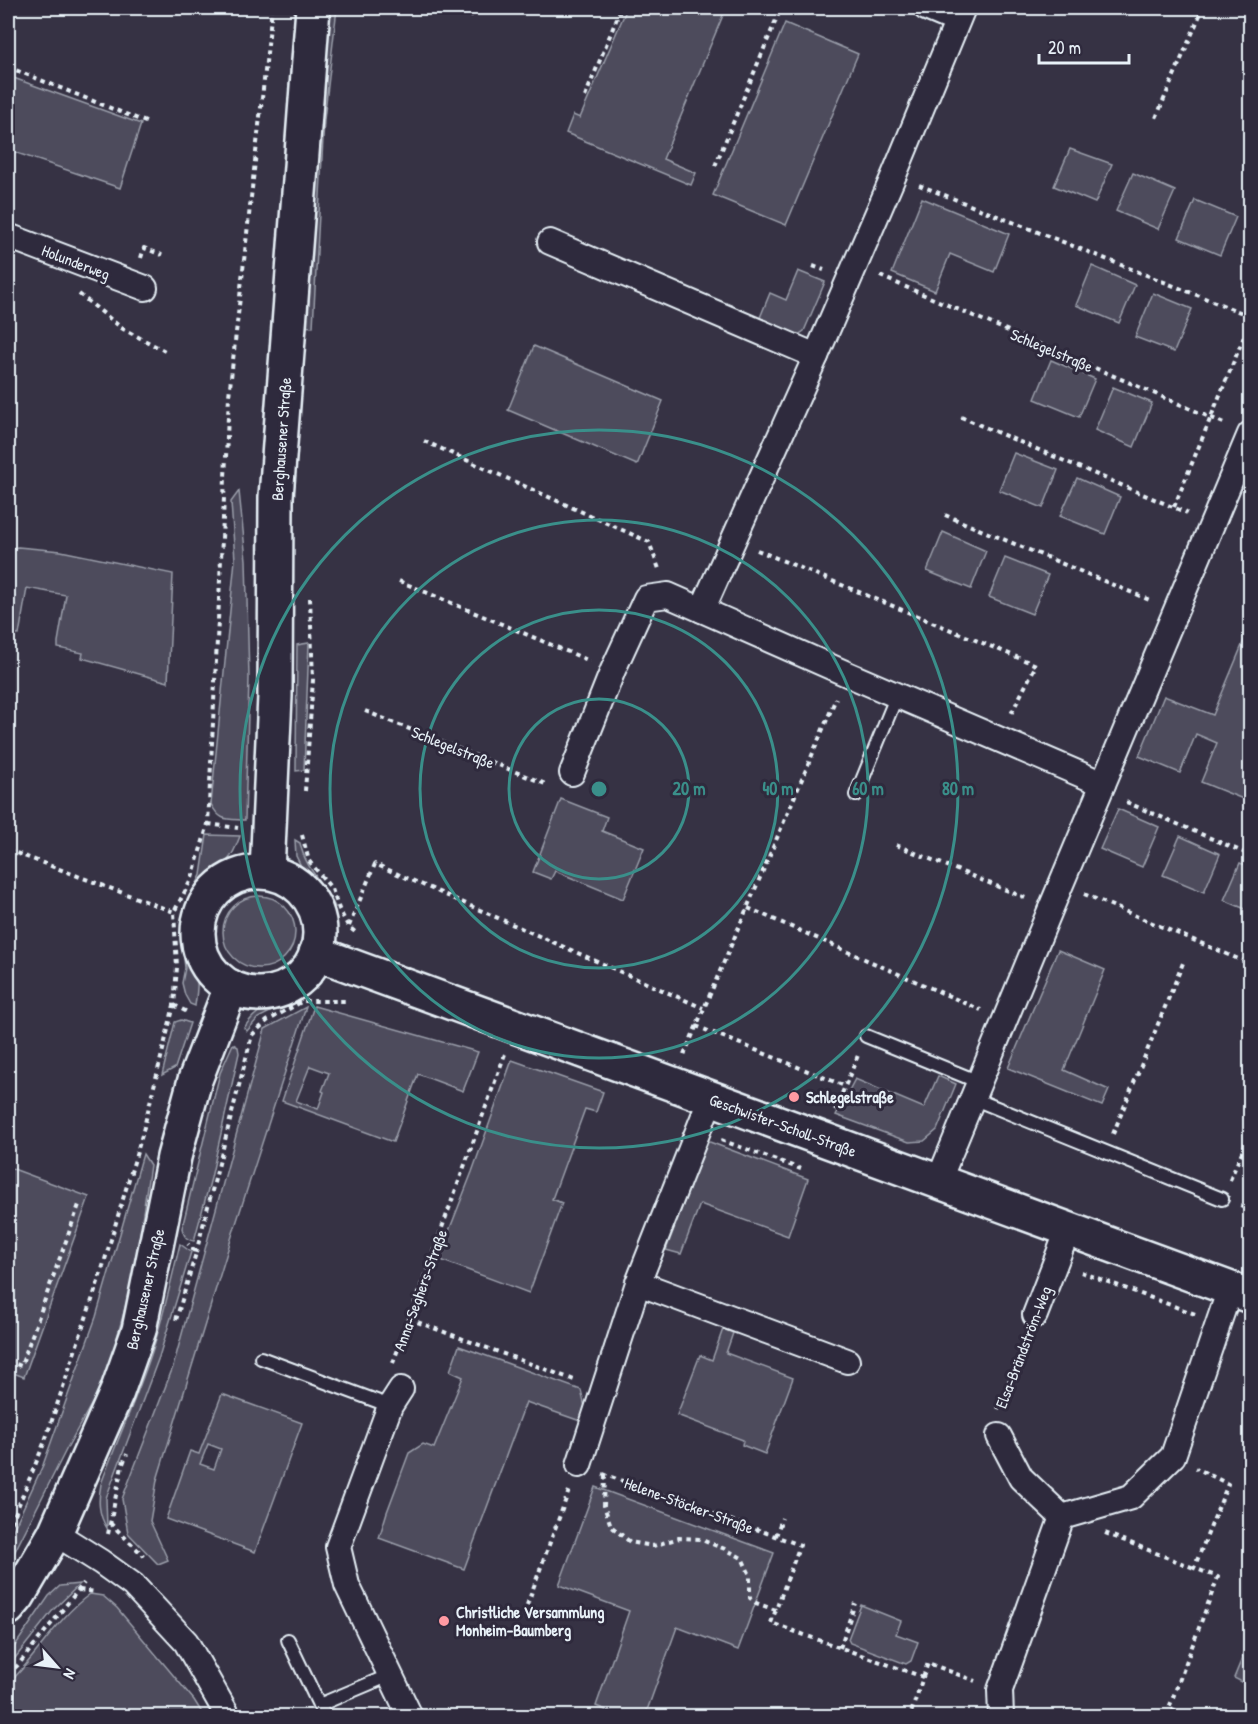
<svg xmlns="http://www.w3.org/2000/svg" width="1258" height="1724" viewBox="0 0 1258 1724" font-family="'Patrick Hand',sans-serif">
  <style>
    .green { fill: #4d4b5c; stroke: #9a9eaa; stroke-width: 1.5; fill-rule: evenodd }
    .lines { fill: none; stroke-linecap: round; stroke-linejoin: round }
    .lane-casing { stroke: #e8f1f8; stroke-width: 16 }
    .street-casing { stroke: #e8f1f8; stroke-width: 28 }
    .secondary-casing { stroke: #e8f1f8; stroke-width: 38 }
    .path { stroke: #e8f1f8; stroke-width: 4; stroke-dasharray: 4.5 4.5; stroke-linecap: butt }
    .lane { stroke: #2f2a3d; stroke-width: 12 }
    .street { stroke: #2f2a3d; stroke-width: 24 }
    .secondary { stroke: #2f2a3d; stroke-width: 33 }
    .ring { fill: none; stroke: #3a8f8a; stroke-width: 3 }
    .poi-dot { fill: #ff9aa2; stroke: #2f2a3d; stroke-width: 2 }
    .labels { text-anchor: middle; stroke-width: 6; stroke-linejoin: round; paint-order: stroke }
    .street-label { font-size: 16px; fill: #e8f1f8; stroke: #2f2a3d }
    .poi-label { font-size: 16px; font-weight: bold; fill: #e8f1f8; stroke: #2f2a3d; text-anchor: start }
    .centre { fill: #3a8f8a; stroke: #2f2a3d; stroke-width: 3 }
    .ring-label { font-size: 18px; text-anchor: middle; font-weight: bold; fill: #3a8f8a; stroke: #2f2a3d; stroke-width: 6; stroke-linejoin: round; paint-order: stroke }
  </style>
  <rect width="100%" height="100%" fill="#363244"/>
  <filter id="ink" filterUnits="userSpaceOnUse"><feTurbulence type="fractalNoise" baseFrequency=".0167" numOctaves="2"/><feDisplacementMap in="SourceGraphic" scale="12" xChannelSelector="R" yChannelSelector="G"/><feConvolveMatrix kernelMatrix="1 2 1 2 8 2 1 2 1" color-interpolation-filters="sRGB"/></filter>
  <g filter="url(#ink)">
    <!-- green -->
    <g class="green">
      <path d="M328,8H337L324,120L313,327L302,326Z"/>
      <path d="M627,8H726L663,159L696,173L691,185L566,133L573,115L580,118Z"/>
      <path d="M785,23L858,54L786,225L713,195Z"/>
      <path d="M8,76L141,124L120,188L8,150Z"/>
      <path d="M1070,149L1112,164L1095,203L1054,186Z"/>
      <path d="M1133,173L1175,191L1158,229L1116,211Z"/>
      <path d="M922,198L1009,234L994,272L950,254L935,291L892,273Z"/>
      <path d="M1195,200L1236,217L1220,255L1179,238Z"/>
      <path d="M1092,266L1135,285L1119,323L1076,305Z"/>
      <path d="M798,271L825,282L804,331L798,335L759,320L770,293L786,300Z"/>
      <path d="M1153,293L1192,309L1174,352L1135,337Z"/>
      <path d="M534,346L663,401L637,465L508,410Z"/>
      <path d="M1051,360L1095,379L1079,417L1035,399Z"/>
      <path d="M1113,387L1152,403L1134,447L1095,430Z"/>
      <path d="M1014,453L1058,470L1043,508L999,490Z"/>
      <path d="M1077,478L1120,497L1105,534L1060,516Z"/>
      <path d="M239,491L246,560L249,678L245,820C227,819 220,822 211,804L235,560L231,502Z"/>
      <path d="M943,532L986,551L971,589L927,571Z"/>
      <path d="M18,547L61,551L173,574L168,682L82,658L83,653L58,648V642L66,595L27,588L19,635L8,634V552L12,548Z"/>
      <path d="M1005,558L1048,575L1032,614L989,597Z"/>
      <path d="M1250,626V780L1243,799L1201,782L1217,743L1196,734L1180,773L1139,756L1164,696L1213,715Z"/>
      <path d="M309,643L304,770L296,771L297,645Z"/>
      <path d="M561,799L607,817L602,831L644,848L623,899L555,871L551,879L533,872Z"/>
      <path d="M1118,809L1159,827L1142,867L1100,849Z"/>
      <path d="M207,835L240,836C237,844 234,853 228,860C212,881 195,885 188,915C182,941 193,955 197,978C198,987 196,997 195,1006L190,1004L185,995L182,983L185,968L181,932L183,913L201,875Z"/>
      <path d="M1180,836L1220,854L1204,892L1163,875Z"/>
      <path d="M295,840L300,843C305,868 324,884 335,907L331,908L329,907L320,891L303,870L296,856Z"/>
      <path d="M1240,863L1250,867V911L1224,900Z"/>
      <circle cx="259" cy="932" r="36"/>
      <path d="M1058,950L1105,970L1064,1070L1109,1090L1102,1106L1008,1068Z"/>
      <path d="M296,994L298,998L258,1018L247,1031L244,1028C258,1006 275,1004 296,994Z"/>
      <path d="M314,1006L478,1052L463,1091L418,1074L393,1142L282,1101ZM310,1066L329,1073L322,1091L324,1092L318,1109L296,1101Z"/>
      <path d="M306,1007L232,1236L157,1480L150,1521L168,1560L158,1564L128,1533L122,1499L173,1367L265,1029Z"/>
      <path d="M181,1020L190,1023L175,1068L162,1075L175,1022Z"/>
      <path d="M233,1044L238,1047L239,1053L211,1178L194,1241C186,1240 184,1236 182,1228L220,1073Z"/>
      <path d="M512,1060L603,1092L596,1112L585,1109L552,1199L562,1203L529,1293L438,1259L472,1172Z"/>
      <path d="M938,1076L956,1084L937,1130L924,1141L909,1142L836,1115L855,1079L924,1108Z"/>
      <path d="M707,1141L808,1179L788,1236L700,1204L681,1254L666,1250Z"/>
      <path d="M143,1154L150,1165L134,1275L112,1356L102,1385L67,1448L8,1565V1541L43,1465L96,1317Z"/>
      <path d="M8,1167L89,1197L24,1377L8,1371Z"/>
      <path d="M180,1244L191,1252L159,1357L106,1498L107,1528C98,1514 98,1500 101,1484C117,1441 136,1399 151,1355C163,1319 171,1281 180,1244Z"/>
      <path d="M723,1329L733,1333L726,1353L793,1378L765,1454L742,1445L743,1440L677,1415L700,1355L712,1360Z"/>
      <path d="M459,1346L581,1390L589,1424L526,1402L464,1569L379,1538L387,1512L409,1453L423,1444L434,1448L463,1377L450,1371Z"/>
      <path d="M222,1394L302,1423L255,1552L166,1519L190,1451L199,1454ZM208,1444L221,1449L214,1469L200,1464Z"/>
      <path d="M595,1487L774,1553L738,1650L677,1627L645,1716H618V1715L596,1706L629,1611L559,1585Z"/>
      <path d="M80,1584L53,1610L8,1667V1656L49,1596L60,1586Z"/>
      <path d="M90,1594L103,1596L117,1608L194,1700L204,1716H8V1684C37,1656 57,1618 90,1594Z"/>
      <path d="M861,1605L901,1621L896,1634L918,1642L911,1661L906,1664L850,1643L848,1639Z"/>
      <path d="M1250,1639V1686L1234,1678Z"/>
    </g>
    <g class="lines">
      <defs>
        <g id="lane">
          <path d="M856,795L897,695"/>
          <path d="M866,1036L979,1082"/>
          <path d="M972,1098L1222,1199"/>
          <path d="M261,1358L390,1406"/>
          <path d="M288,1640L319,1705"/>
          <path d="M325,1716L319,1705L390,1675"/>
        </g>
        <g id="street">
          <path d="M926,8L957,21"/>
          <path d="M963,8L894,175L816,356L702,610L847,674L1103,784"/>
          <path d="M8,236L145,288"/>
          <path d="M550,242L816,356"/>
          <path d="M572,773L613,670L646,598L668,595L702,610"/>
          <path d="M938,1182L1051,908L1250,434"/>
          <path d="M638,1283L847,1361"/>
          <path d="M1035,1315L1068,1230"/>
          <path d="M401,1389L390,1406L338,1547L347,1585L410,1716"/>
          <path d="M999,1436L1021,1478L1062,1517"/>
          <path d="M579,1465L638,1283L711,1098"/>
          <path d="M55,1533L101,1562L133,1585L186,1642L228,1716"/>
          <path d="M1001,1716L1000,1690L1062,1517L1131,1497L1173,1456L1230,1289"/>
        </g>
        <g id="secondary">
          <path d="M267,872L275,696L276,497L313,8"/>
          <circle cx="259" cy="933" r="61"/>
          <path d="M316,953L1250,1296"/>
          <path d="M8,1608L18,1596L55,1533L117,1392L139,1330L174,1157L195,1080L231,987"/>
        </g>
      </defs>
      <!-- lane casing -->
      <use href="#lane" class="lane-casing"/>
      <!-- street casing -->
      <use href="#street" class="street-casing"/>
      <!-- secondary casing -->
      <use href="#secondary" class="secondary-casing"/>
      <!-- path -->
      <g class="path">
        <path d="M470,17L474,8"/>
        <path d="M8,29L14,8"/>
        <path d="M8,67L148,123"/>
        <path d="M585,97L621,8"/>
        <path d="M1156,118L1203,8"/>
        <path d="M715,166L781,8"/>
        <path d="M919,185L1250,316"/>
        <path d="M141,258L144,248L162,255"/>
        <path d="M813,266L824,270"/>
        <path d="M880,276L1226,424"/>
        <path d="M79,294L123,329L165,351"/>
        <path d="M961,417L1187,513"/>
        <path d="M424,441L649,542L659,569"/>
        <path d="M1174,507L1250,322"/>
        <path d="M945,515L1152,601"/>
        <path d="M757,550L1036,665L1010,716"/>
        <path d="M399,581L590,661"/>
        <path d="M365,711L548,785"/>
        <path d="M305,791L313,680L310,598"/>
        <path d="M1126,802L1250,855"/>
        <path d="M208,824L238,828"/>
        <path d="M302,835L309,861L332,889L339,909L348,926L355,932"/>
        <path d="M896,845L1028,899"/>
        <path d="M8,850L174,912"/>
        <path d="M1084,894L1250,964"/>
        <path d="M748,908L981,1010"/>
        <path d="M349,926L375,864L703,1008"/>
        <path d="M174,1005L189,1013"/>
        <path d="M696,1026L845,1086"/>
        <path d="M684,1055C735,936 786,818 836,698"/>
        <path d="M835,1110L859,1053"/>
        <path d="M1113,1134L1183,963"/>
        <path d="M721,1140L801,1169"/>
        <path d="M1230,1180L1250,1133"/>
        <path d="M1240,1206L1250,1210"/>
        <path d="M196,1253L252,1035L267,1021L303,1001H348"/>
        <path d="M1081,1272L1195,1314"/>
        <path d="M409,1319L577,1381"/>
        <path d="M176,1320L196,1253L188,1244"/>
        <path d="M8,1361L21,1366L80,1202"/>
        <path d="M393,1363L505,1054"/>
        <path d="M998,1409L1026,1338"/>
        <path d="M603,1474L800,1545L771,1623L923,1677L910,1716"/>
        <path d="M605,1475L604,1506L611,1526L630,1542L653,1546L679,1538L699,1539L725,1549L742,1558L750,1575V1598L756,1603L776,1610"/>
        <path d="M110,1523L144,1556"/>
        <path d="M8,1531L45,1441L101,1273L142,1135L174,1005L177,967L174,912L192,878L208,824L229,396L272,8"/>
        <path d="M1105,1533L1194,1568"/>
        <path d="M108,1534L122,1466L127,1454"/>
        <path d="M776,1536L782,1518"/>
        <path d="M79,1590L96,1592"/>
        <path d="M527,1605L570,1488"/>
        <path d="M840,1648L855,1603"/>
        <path d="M8,1674L18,1665L84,1583"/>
        <path d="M923,1677L928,1663L975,1681"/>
        <path d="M1193,1716L1169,1708L1218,1577L1194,1568L1228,1484L1196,1468"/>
      </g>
      <!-- lane -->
      <use href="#lane" class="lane"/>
      <!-- street -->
      <use href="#street" class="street"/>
      <!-- secondary -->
      <use href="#secondary" class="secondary"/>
    </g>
  </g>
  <!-- distance rings -->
  <g class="ring">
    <circle cx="599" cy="789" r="90"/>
    <circle cx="599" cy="789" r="179"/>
    <circle cx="599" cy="789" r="269"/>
    <circle cx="599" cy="789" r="359"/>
  </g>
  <!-- markers -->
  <g class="poi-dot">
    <circle cx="794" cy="1097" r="6"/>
    <circle cx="444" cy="1621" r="6"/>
  </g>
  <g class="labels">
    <!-- street labels -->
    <g class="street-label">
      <text transform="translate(76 262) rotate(21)" y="6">Holunderweg</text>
      <text transform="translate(1052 350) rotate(23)" y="6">Schlegelstraße</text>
      <text transform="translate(281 439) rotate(-86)" y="6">Berghausener Straße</text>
      <text transform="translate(453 747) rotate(22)" y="6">Schlegelstraße</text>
      <text transform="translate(783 1125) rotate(20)" y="6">Geschwister-Scholl-Straße</text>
      <text transform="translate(145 1289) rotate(-77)" y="6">Berghausener Straße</text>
      <text transform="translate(420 1290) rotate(-70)" y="6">Anna-Seghers-Straße</text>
      <text transform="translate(1023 1347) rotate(-69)" y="6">Elsa-Brändström-Weg</text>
      <text transform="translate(689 1505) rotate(20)" y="6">Helene-Stöcker-Straße</text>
    </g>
    <!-- poi labels -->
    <g class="poi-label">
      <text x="806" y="1103">Schlegelstraße</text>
      <text x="456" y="1618">Christliche Versammlung<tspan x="456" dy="18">Monheim-Baumberg</tspan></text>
    </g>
  </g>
  <circle cx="599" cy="789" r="9" class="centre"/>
  <g class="ring-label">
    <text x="689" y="795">20 m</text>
    <text x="778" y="795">40 m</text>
    <text x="868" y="795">60 m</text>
    <text x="958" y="795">80 m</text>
  </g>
  <!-- margin -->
  <rect width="1258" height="1724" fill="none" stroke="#2f2a3d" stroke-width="30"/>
  <rect x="15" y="15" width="1228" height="1694" fill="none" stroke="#e8f1f8" stroke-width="2" filter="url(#ink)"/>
  <!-- north arrow -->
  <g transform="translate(57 1667) rotate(118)" stroke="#2f2a3d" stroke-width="4.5" paint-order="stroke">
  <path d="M0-4.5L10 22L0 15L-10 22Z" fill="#e8f1f8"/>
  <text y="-9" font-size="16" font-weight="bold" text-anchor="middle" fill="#e8f1f8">N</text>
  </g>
  <!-- scale -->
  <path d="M1039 54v9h90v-9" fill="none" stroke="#e8f1f8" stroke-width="3"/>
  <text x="1048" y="54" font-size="18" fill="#e8f1f8" stroke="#2f2a3d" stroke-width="4.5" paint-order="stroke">20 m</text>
</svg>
